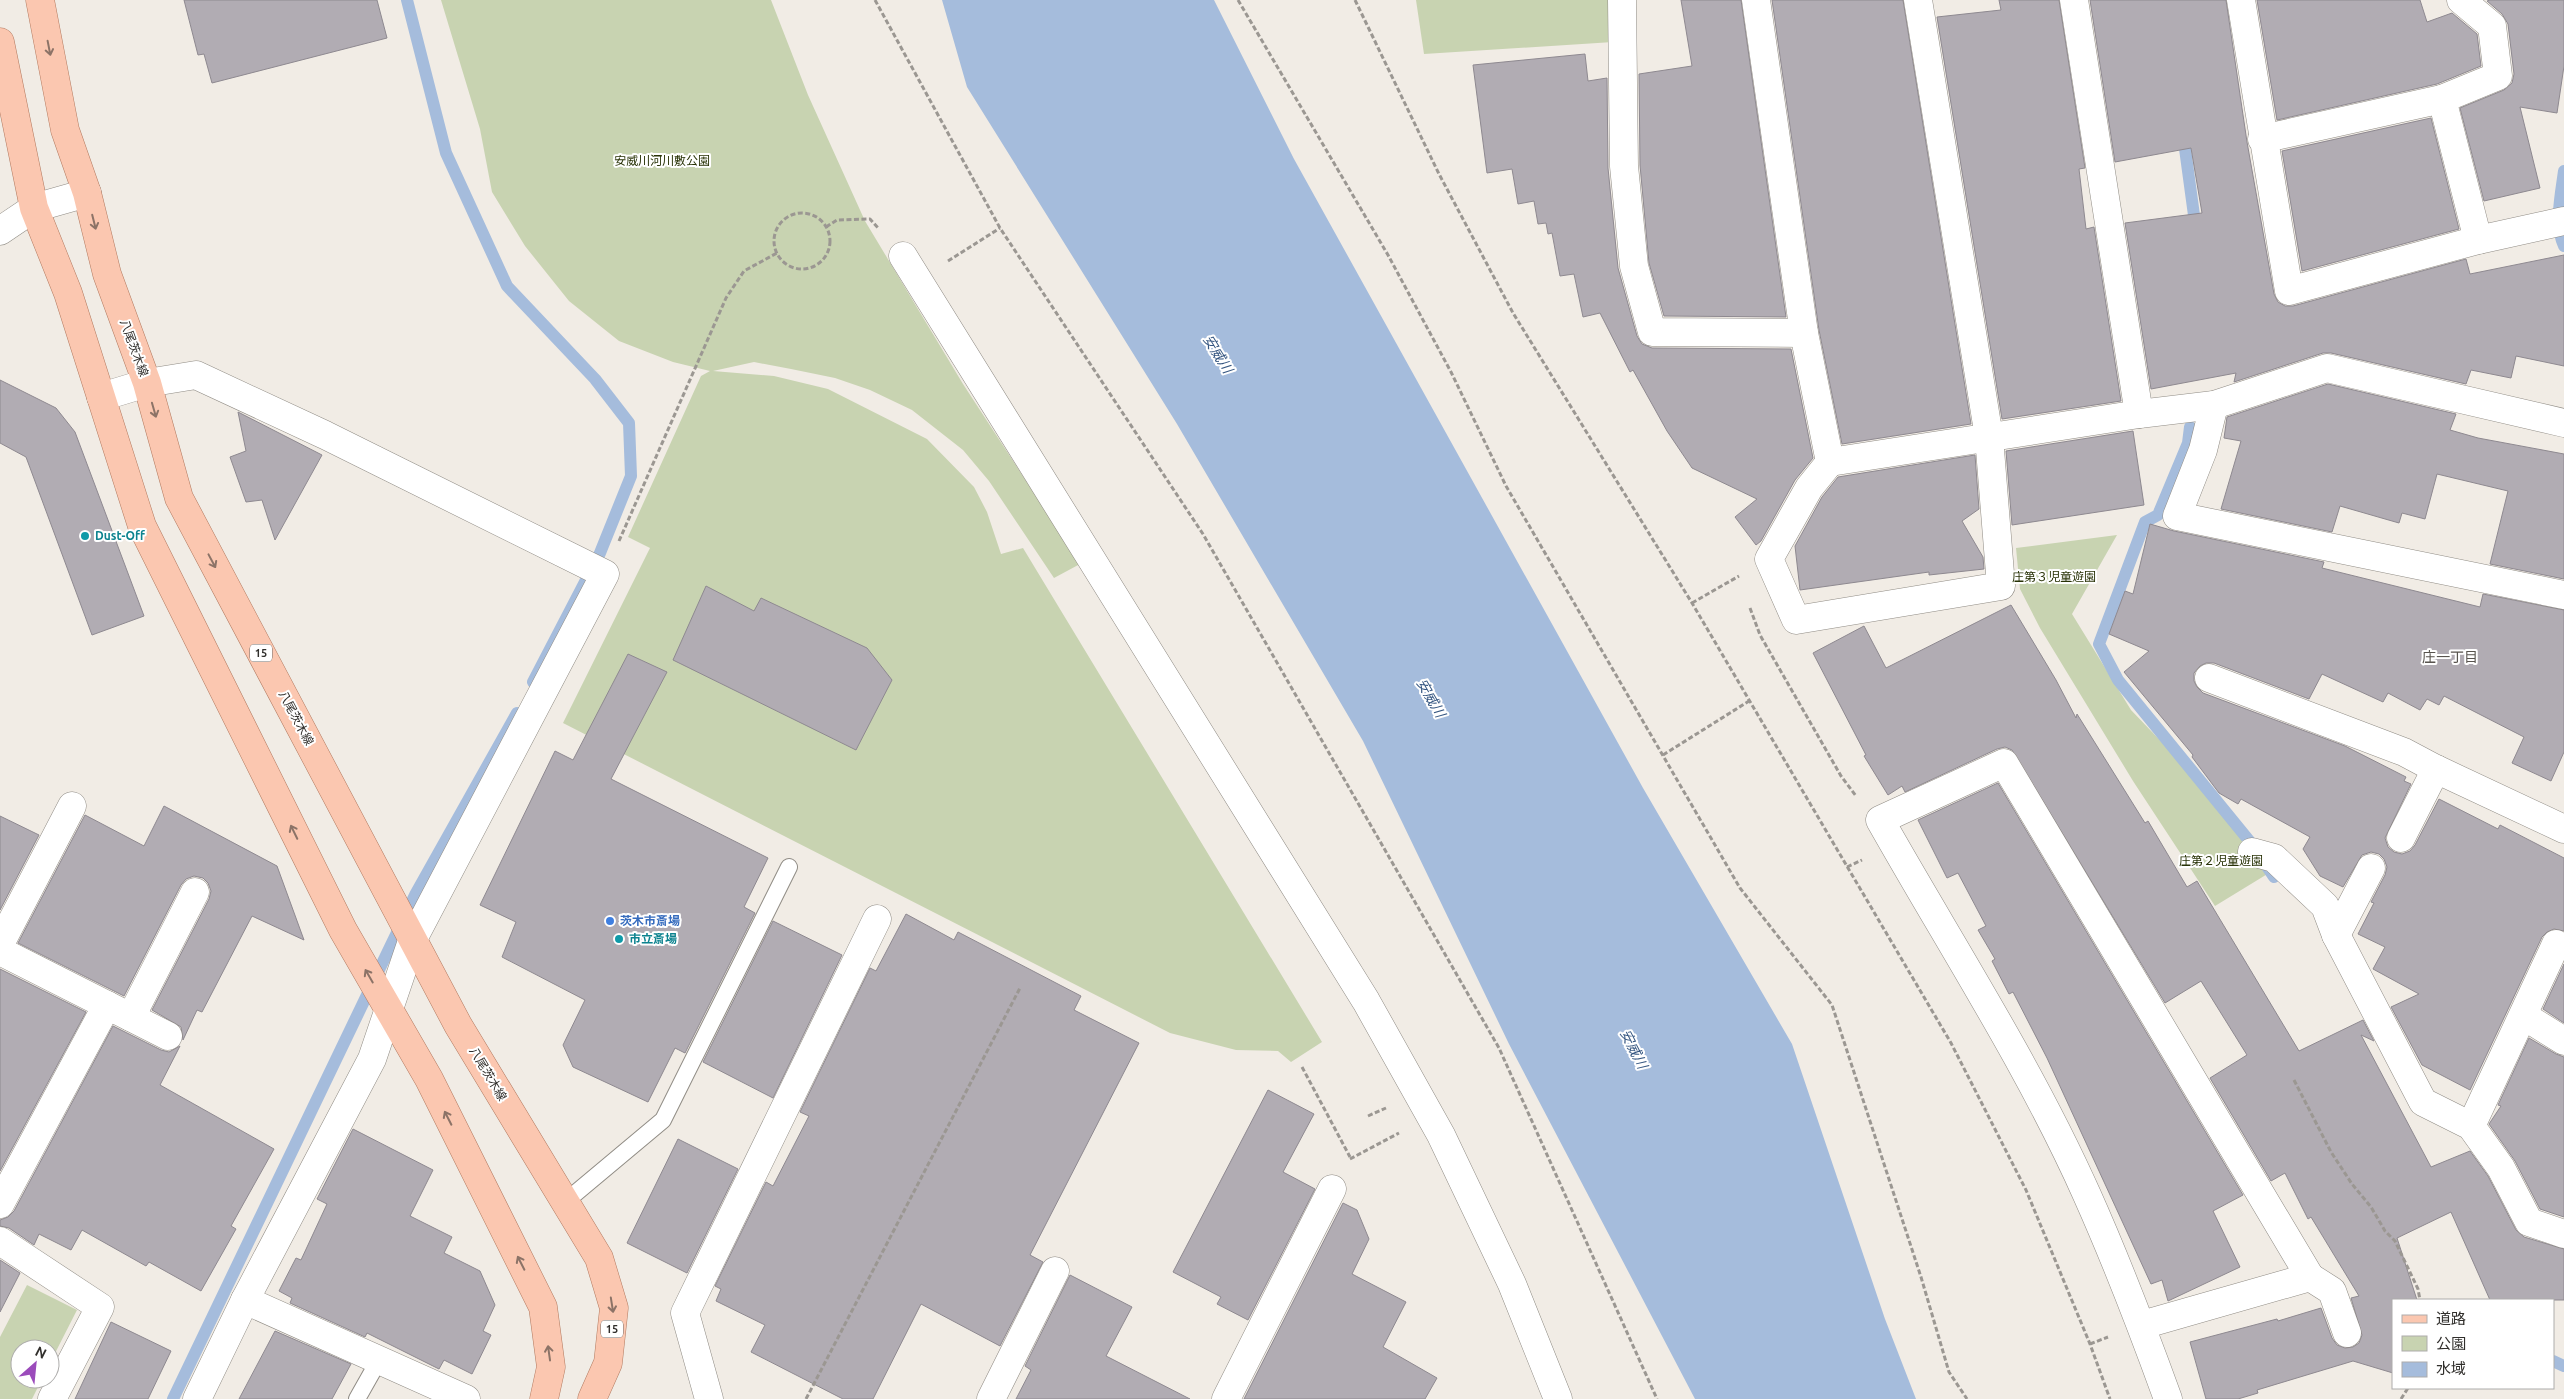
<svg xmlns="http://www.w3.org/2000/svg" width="2564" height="1399" viewBox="0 0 2564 1399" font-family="Ubuntu,'Noto Sans JP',sans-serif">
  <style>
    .green { fill: #c8d3b1 }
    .water { fill: #a5bcdc }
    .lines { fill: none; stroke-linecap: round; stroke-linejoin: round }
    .stream { stroke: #a5bcdc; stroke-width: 12 }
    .building { fill: #b1acb3; stroke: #8e8990 }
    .lane-casing { stroke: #908c85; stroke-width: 18 }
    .street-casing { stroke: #908c85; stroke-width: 29 }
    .primary-casing { stroke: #b27a60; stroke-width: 29 }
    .path { stroke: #9b9792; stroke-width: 3; stroke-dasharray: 5 2.5; stroke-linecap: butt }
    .lane { stroke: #fff; stroke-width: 16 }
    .street { stroke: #fff; stroke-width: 28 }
    .primary { stroke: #fbc7b0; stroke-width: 28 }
    .oneway { stroke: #8c7367 }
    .culture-dot { fill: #0f9aa8; stroke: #fff; stroke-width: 2 }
    .shop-dot { fill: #3f7fe0; stroke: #fff; stroke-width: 2 }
    .labels { text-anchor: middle; stroke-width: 4; stroke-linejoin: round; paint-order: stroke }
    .shield { fill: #fff; stroke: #6f6d6b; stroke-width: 1 }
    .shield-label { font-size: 11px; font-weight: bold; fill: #312f2c }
    .park-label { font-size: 12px; fill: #283206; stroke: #fff }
    .street-label { font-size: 12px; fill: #312f2c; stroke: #fff }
    .culture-label { font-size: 12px; font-weight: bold; fill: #0d838f; stroke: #fff; text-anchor: start }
    .shop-label { font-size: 12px; font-weight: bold; fill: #366cbe; stroke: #fff; text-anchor: start }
    .water-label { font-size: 14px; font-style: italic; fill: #355681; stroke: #fff }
    .neighbourhood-label { font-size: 14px; fill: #58544e; stroke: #fff }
  </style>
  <rect width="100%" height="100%" fill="#f1ece5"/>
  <!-- green -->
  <g class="green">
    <path d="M441,0H771L808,95L865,221L963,384L1080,564L1054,578L989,481L963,450L912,410L870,390L835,378L791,369L754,362L713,371L774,376L828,389L927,439L974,487L987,512L1001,554L1023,548L1322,1042L1291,1062L1278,1051L1236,1050L1170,1033L563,723L650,548L628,537L701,376L710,371L673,362L619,341L569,301L525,246L492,192L480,129Z"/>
    <path d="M1416,0H1612L1613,42L1424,54Z"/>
    <path d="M2117,535L2072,614L2131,710L2176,757L2269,873L2215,906L2133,781L2040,628L2020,589L2016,548Z"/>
    <path d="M27,1285L77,1310L50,1363V1349H20V1379H42L32,1399H0V1337Z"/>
  </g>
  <!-- water -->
  <path class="water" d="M942,0H1214L1294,159L1643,788L1792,1044L1885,1319L1916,1399H1695L1509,1044L1363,741L1177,424L967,87Z"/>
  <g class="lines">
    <!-- stream -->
    <g class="stream">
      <path d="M407,0L446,153L507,286L595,379L629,423L631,476L600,553L533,682"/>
      <path d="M2183,134L2196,230"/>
      <path d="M2564,171C2561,194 2554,225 2564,246"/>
      <path d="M2190,427L2188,443L2158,515L2145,522L2099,644L2118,680L2251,843L2274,877"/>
      <path d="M2553,1361L2564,1366"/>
      <path d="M173,1399L415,895L517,713"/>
    </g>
  </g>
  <!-- building -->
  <g class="building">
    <path d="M184,0H377L387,38L212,83L204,54L198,55Z"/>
    <path d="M1681,0H1741L1786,317L1664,316L1649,263L1640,165L1639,74L1692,66Z"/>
    <path d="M1772,0H1903L1971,424L1842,444L1819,330Z"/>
    <path d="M1999,0H2059L2085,168L2079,169L2086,229L2094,227L2121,401L2002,419L1937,17L2001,10Z"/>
    <path d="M2090,0H2226L2247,142L2274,294L2278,302L2285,306H2293L2466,259L2470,274L2564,255V366L2516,356L2511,378L2471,370L2466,384L2331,353H2323L2234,382L2236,373L2151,389L2125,223L2202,213L2191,148L2115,162Z"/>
    <path d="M2257,0H2420L2427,22L2452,13L2477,34L2481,66L2437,84L2277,120Z"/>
    <path d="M2490,0H2564V66L2557,113L2520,107L2540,188L2484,201L2460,108L2504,90L2512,83L2514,74L2508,24L2502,14L2487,1Z"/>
    <path d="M1585,54L1588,81L1607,78L1608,168L1618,268L1637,336L1642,344L1652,348L1791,349L1813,458L1795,480L1761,541L1756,545L1735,517L1757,499L1692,468L1667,431L1633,370L1630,372L1600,313L1583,317L1574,274L1560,276L1552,233L1548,234L1546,223L1538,224L1534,201L1518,204L1512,169L1487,173L1473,65Z"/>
    <path d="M2431,118L2459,229L2302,271L2282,151Z"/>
    <path d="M0,380L56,408L75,432L144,616L92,635L26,457L0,443Z"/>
    <path d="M2328,384L2456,414L2450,430L2478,438L2564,454V579L2490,564L2508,491L2437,474L2425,519L2402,513L2399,523L2340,506L2332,532L2221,509L2241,441L2224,438L2227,417Z"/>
    <path d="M238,412L322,455L275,540L262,500L246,502L230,457L246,451Z"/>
    <path d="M2133,431L2144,505L2012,525L2006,451Z"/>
    <path d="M1975,455L1979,509L1962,521L1983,557L1984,569L1929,575V572L1800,590L1795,546L1822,497L1838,477Z"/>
    <path d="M2150,524L2174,531L2324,562L2322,568L2480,607L2483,594L2564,610V752L2551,781L2512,763L2524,737L2444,696L2439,705L2427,699L2420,710L2388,693L2383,702L2322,674L2309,699L2214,663H2206L2200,666L2194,673V681L2197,687L2203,693L2345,746L2406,777L2404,781L2411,784L2385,838L2388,847L2394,852L2402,854L2410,851L2415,845L2439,799L2498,829L2500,825L2564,858V931L2554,929L2547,932L2542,937L2470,1090L2422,1065L2391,1007L2419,994L2373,969L2385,947L2358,934L2374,903L2371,902L2385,875L2387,867L2384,859L2379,854L2371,852L2362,855L2343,887L2320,876L2303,849L2310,837L2241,799L2238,804L2219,793L2192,757L2193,755L2124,672L2149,651L2109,634L2125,591L2133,594Z"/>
    <path d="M706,586L754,611L761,598L867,648L892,680L856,750L673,660Z"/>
    <path d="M2011,605L2056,680L2076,718L2077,714L2145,823L2148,821L2187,887L2197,881L2299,1051L2363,1020L2374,1041L2361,1035L2431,1167L2470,1151L2488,1176L2516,1230L2524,1237L2564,1249V1300H2490L2451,1212L2397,1238L2417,1300H2393V1373L2353,1361L2257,1390L2258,1393L2238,1399H2206L2190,1342L2277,1319L2278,1321L2321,1308L2332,1338L2337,1345L2345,1348L2353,1347L2359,1343L2362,1335L2351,1298L2359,1296L2311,1217L2308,1219L2285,1173L2271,1181L2210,1078L2247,1055L2201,981L2165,1003L2012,750L2005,747L1997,749L1905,792L1902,786L1888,795L1864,756L1866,755L1813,653L1864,626L1886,668Z"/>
    <path d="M628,654L667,672L611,779L768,858L744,907L755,913L685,1053L675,1048L648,1102L573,1067L563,1045L585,1000L502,957L516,922L480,905L555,751L573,760Z"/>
    <path d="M1998,783L2243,1195L2213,1211L2240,1267L2168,1301L2162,1280L2151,1284L2047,1058L2013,992L2009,994L1992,961L1995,959L1978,930L1986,926L1958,873L1947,878L1918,820Z"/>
    <path d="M164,806L277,866L304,940L252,916L202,1012L197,1010L183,1040L181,1027L152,1010L209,899L211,891L208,883L203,878L194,876L186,879L181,885L124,996L18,943L85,815L144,846Z"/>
    <path d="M0,816L39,835L0,910Z"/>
    <path d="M906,914L954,940L958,932L1081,996L1074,1010L1139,1043L1030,1255L1043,1262L1000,1346L921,1304L873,1399H843L751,1352L765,1325L716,1301L721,1289L715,1286L766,1182L773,1186L809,1116L800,1112L870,968L876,971Z"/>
    <path d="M773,921L842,955L773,1098L703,1062Z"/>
    <path d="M2564,964V1023L2543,1009Z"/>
    <path d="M0,969L86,1012L0,1171Z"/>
    <path d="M113,1026L161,1050L169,1052L180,1046L160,1085L274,1149L231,1226L236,1229L201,1291L149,1262L146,1266L82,1230L71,1250L39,1234L34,1245L9,1228L0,1226V1220L8,1217L14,1211Z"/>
    <path d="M2529,1038L2556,1054L2564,1057V1217L2540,1209L2515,1161L2489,1124L2501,1106L2498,1105Z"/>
    <path d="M1268,1090L1314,1114L1283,1172L1315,1189L1248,1320L1217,1304L1221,1297L1173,1272Z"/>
    <path d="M353,1129L433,1170L410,1216L452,1237L444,1253L480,1271L495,1305L483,1331L491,1335L472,1374L444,1360L439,1369L367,1333L365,1337L290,1303L292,1298L279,1291L296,1258L301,1260L327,1204L317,1199Z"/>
    <path d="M678,1139L738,1169L687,1273L627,1243Z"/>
    <path d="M1343,1203L1357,1210L1369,1239L1352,1274L1406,1302L1383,1347L1437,1378L1425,1399H1244Z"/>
    <path d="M0,1260L20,1273L0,1312Z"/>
    <path d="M1070,1275L1132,1307L1106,1356L1190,1399H1016L1031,1370L1025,1366Z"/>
    <path d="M111,1322L171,1351L148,1399H75Z"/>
    <path d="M275,1331L351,1364L332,1399H239Z"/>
  </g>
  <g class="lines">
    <defs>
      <g id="lane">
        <path d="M565,1202L663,1120L789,867"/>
        <path d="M357,1399L379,1360"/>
      </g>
      <g id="street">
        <path d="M1622,0L1624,166L1634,266L1652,332L1804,333"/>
        <path d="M1756,0L1804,333L1830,462L2139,414L2214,405L2327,368L2564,423"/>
        <path d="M2074,0L2139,414"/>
        <path d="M2241,0L2289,291L2478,240L2564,221"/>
        <path d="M2442,99L2498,76L2492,26L2461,0"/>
        <path d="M2262,139L2442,99L2478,240"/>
        <path d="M0,231L34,208L87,193"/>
        <path d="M903,256L1366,1001L1441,1135L1512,1284L1558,1399"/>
        <path d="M101,397L147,383L196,375L325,435L605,574L412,941L372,1059L245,1300L197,1399"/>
        <path d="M2214,405L2203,450L2177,516L2564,595"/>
        <path d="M1830,462L1809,488L1769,559L1796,620L2001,586L1989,437L1918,0"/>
        <path d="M2209,678L2404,752L2436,769L2564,829"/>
        <path d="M2401,838L2436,769"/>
        <path d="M2252,852L2274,858L2325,906L2336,935L2423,1102L2471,1126L2501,1168L2529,1222L2564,1234"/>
        <path d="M2336,935L2371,868"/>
        <path d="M0,944L72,806"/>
        <path d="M0,951L168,1036"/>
        <path d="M2524,1016L2564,1041"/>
        <path d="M131,1017L195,892"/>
        <path d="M2471,1126L2556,944"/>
        <path d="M0,1204L107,1005"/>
        <path d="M0,1241L100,1307L52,1399"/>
        <path d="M2310,1277L2332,1291L2347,1333"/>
        <path d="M245,1300L466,1399"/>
        <path d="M2142,1325L2310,1277L2004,763L1880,820C1950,944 2029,1065 2087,1195C2117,1262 2143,1330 2168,1399"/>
        <path d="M709,1399L685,1313L877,919"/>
        <path d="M991,1399L1055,1271"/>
        <path d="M1226,1399L1332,1189"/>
      </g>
      <g id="primary">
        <path d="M40,0L65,130L87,193L107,274L147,383L179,498L458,1025L599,1258L614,1308L608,1363L592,1399"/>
        <path d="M0,42L34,208L68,293L142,526L343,930L429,1079L543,1307L551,1367L544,1399"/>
      </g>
    </defs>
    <!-- lane casing -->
    <use href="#lane" class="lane-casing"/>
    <!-- street casing -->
    <use href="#street" class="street-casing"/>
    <!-- primary casing -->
    <use href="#primary" class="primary-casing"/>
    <!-- path -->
    <g class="path">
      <path d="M875,0L1000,228L1203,534L1499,1048L1657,1399"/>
      <path d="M1238,0L1388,255L1451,372L1506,486L1740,888L1832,1005L1921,1277L1949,1372L1967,1399"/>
      <path d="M1355,0L1439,174L1513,313L1692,603L1951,1043L2026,1190L2090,1344L2110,1399"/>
      <circle cx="802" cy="241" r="28"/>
      <path d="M826,227L837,220L870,219L879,229"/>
      <path d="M948,261L1000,228"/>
      <path d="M619,541L726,298L744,271L777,253"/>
      <path d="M1692,603L1739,576"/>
      <path d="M1750,608L1760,635L1841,776L1856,796"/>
      <path d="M1663,755L1749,701"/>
      <path d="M1847,867L1862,860"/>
      <path d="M1302,1067L1350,1157"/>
      <path d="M2294,1080L2331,1152L2352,1184L2371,1207L2385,1231L2395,1241L2418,1289L2420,1300"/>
      <path d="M1368,1116L1386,1108"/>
      <path d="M1350,1159L1399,1133"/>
      <path d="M2090,1344L2108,1337"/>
      <path d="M806,1399L1020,988"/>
      <path d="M2401,1399L2408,1388"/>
    </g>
    <!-- lane -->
    <use href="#lane" class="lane"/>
    <!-- street -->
    <use href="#street" class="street"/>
    <!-- primary -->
    <use href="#primary" class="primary"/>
  </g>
  <!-- one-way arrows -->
  <defs><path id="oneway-shaft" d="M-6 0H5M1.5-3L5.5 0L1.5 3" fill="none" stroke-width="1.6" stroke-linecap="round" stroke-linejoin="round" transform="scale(1.25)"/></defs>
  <g class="oneway">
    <use href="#oneway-shaft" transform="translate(49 48) rotate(79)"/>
    <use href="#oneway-shaft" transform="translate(94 222) rotate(76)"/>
    <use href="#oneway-shaft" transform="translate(154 410) rotate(74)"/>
    <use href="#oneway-shaft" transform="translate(212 561) rotate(62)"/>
    <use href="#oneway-shaft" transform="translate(294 832) rotate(-116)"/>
    <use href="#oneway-shaft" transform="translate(369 976) rotate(-120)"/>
    <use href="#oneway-shaft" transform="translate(448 1118) rotate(-117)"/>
    <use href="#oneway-shaft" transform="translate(521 1263) rotate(-117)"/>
    <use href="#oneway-shaft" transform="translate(612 1305) rotate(81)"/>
    <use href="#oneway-shaft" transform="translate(549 1353) rotate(-98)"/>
  </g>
  <!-- markers -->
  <g class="culture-dot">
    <circle cx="85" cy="536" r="5"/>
    <circle cx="619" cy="939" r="5"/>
  </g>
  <circle class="shop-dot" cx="610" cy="921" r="5"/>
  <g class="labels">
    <!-- shield labels -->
    <g class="shield">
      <rect x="250" y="644.5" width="22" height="17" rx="4"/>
      <rect x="601" y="1320.5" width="22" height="17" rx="4"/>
    </g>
    <g class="shield-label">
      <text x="261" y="657">15</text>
      <text x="612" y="1333">15</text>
    </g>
    <!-- park labels -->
    <g class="park-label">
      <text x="662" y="165">安威川河川敷公園</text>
      <text x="2054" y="581">庄第３児童遊園</text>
      <text x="2221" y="865">庄第２児童遊園</text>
    </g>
    <!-- street labels -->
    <g class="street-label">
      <text transform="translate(134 348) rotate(70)" y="4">八尾茨木線</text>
      <text transform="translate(296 718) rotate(62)" y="4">八尾茨木線</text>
      <text transform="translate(488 1074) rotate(59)" y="4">八尾茨木線</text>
    </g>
    <!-- culture labels -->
    <g class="culture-label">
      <text x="95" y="540">Dust-Off</text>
      <text x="629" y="943">市立斎場</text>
    </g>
    <!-- shop labels -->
    <g class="shop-label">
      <text x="620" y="925">茨木市斎場</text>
    </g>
    <!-- water labels -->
    <g class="water-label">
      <text transform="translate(1218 354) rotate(58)" y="5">安威川</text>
      <text transform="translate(1431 698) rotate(60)" y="5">安威川</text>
      <text transform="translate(1634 1049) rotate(63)" y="5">安威川</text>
    </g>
    <!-- neighbourhood labels -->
    <g class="neighbourhood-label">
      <text x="2450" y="662">庄一丁目</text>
    </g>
  </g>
  <!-- legend -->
  <rect x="2392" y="1299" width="162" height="90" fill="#ffffff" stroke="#adacab"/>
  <rect x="2402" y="1315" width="25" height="8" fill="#fbc7b0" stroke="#adacab"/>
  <text x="2436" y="1324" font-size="15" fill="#312f2c">道路</text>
  <rect x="2402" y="1336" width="25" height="15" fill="#c8d3b1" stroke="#adacab"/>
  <text x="2436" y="1349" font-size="15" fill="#312f2c">公園</text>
  <rect x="2402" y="1362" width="25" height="15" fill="#a5bcdc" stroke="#adacab"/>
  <text x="2436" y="1374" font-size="15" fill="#312f2c">水域</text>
  <!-- north arrow -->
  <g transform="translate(35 1364) rotate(27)"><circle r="24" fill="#ffffff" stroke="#adacab"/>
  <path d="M0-4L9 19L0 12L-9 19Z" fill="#9b4bbb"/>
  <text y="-8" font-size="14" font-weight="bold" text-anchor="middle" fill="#312f2c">N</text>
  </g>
</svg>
